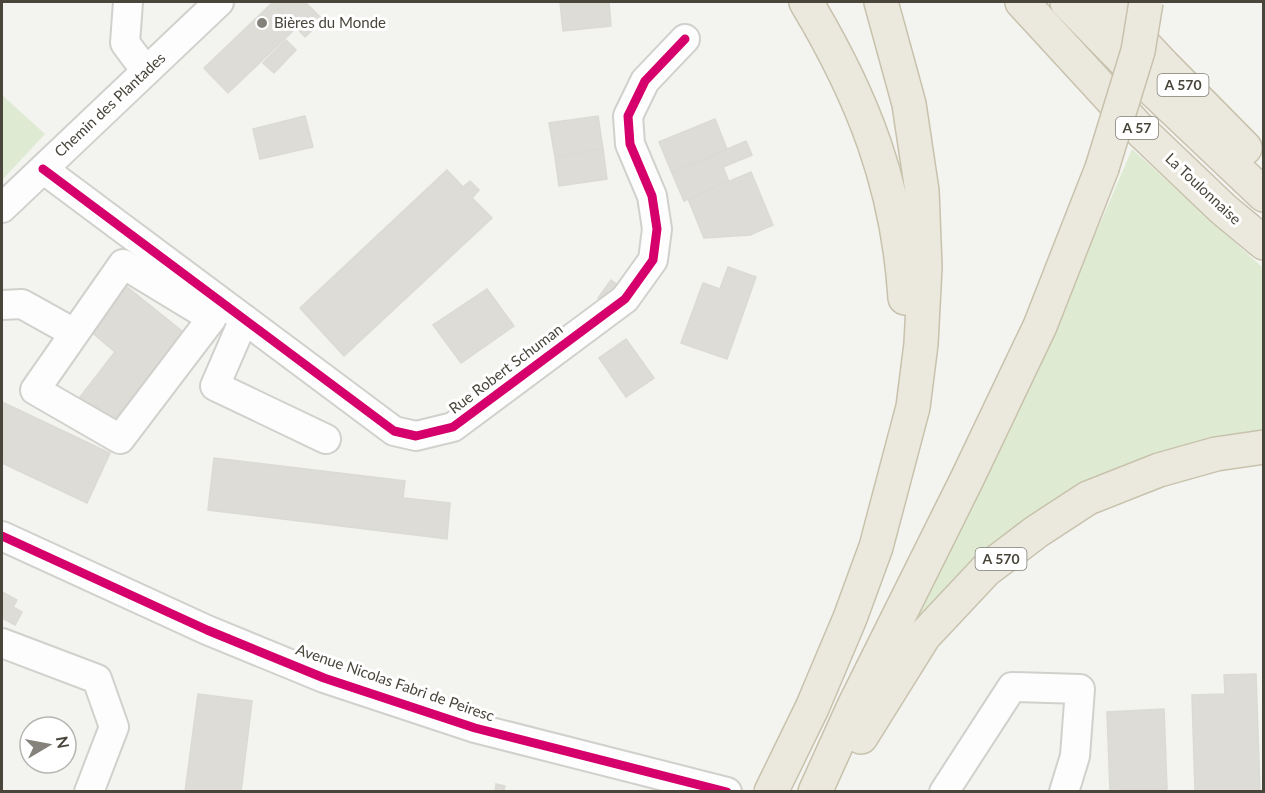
<svg xmlns="http://www.w3.org/2000/svg" width="1265" height="793" viewBox="0 0 1265 793" font-family="Lato,sans-serif">
  <style>
    .green { fill: #deebd2 }
    .building { fill: #dddcd7; stroke: #dbdad5; stroke-width: 1.5 }
    .lines { fill: none; stroke-linecap: round; stroke-linejoin: round }
    .minor-casing { stroke: #d1d0cc; stroke-width: 32 }
    .highway-casing { stroke: #c8c2ad; stroke-width: 36 }
    .minor { stroke: #fdfdfd; stroke-width: 28 }
    .highway { stroke: #ebe9dd; stroke-width: 33 }
    .highway-bridge-casing { stroke: #c8c2ad; stroke-width: 36; stroke-linecap: butt }
    .highway-bridge { stroke: #ebe9dd; stroke-width: 33 }
    .cycleway-casing { stroke: #fff; stroke-width: 13 }
    .cycleway { stroke: #d6006c; stroke-width: 9 }
    .poi-dot { fill: #84827a; stroke: #fff; stroke-width: 2 }
    .labels { text-anchor: middle; stroke-width: 6; stroke-linejoin: round; paint-order: stroke }
    .shield { fill: #fff; stroke: #807d76; stroke-width: 1.5 }
    .shield-label { font-size: 14px; font-weight: bold; fill: #49453b }
    .poi-label { font-size: 15px; fill: #49453b; stroke: #fff; text-anchor: start }
    .street-label { font-size: 15px; fill: #49453b; stroke: #fff }
  </style>
  <rect width="100%" height="100%" fill="#f3f3ef"/>
  <!-- green -->
  <g class="green">
    <path d="M2,95L45,134L2,180Z"/>
    <path d="M1132,149L1263,268V434L1178,449L903,640C982,478 1062,316 1132,149Z"/>
  </g>
  <!-- building -->
  <g class="building">
    <path d="M273,2H305L323,20L305,37Z"/>
    <path d="M560,2H609L611,26L563,31Z"/>
    <path d="M272,3L296,28L228,93L204,68Z"/>
    <path d="M286,40L296,50L274,73L263,63Z"/>
    <path d="M305,116L313,147L260,159L253,129Z"/>
    <path d="M598,116L603,149L555,157L549,123Z"/>
    <path d="M715,119L727,149L672,173L659,142Z"/>
    <path d="M746,141L752,155L723,167L729,182L684,201L672,173Z"/>
    <path d="M598,149H603L607,179L559,186L555,157Z"/>
    <path d="M447,170L463,187L470,181L479,190L472,198L492,218L344,356L300,308Z"/>
    <path d="M751,172L773,225L750,235L704,238L688,199Z"/>
    <path d="M728,267L756,277L727,359L681,343L703,283L720,289Z"/>
    <path d="M611,280L618,285L605,303L598,298Z"/>
    <path d="M126,286L192,339L121,429L80,397L115,352L90,331Z"/>
    <path d="M487,289L514,326L461,363L433,325Z"/>
    <path d="M626,339L654,378L626,397L599,358Z"/>
    <path d="M2,402L110,453L87,503L2,463Z"/>
    <path d="M214,458L405,481L403,498L450,503L447,539L208,510Z"/>
    <path d="M2,592L17,600L13,607L22,612L15,625L2,618Z"/>
    <path d="M1256,674L1260,792H1195L1192,695L1225,694L1224,675Z"/>
    <path d="M198,694L252,701L241,792H185Z"/>
    <path d="M1164,709L1167,789L1110,791L1107,712Z"/>
    <path d="M496,784L505,786L504,790L509,792H495Z"/>
  </g>
  <g class="lines">
    <defs>
      <g id="minor">
        <path d="M128,2L125,43L146,71"/>
        <path d="M43,169L394,431L416,436L453,427L625,299L653,260L657,229L652,196L630,144L628,116L645,81L685,39"/>
        <path d="M2,208L219,2"/>
        <path d="M123,264L212,318L120,439L35,390Z"/>
        <path d="M2,305L22,304L74,333"/>
        <path d="M244,319L215,386L326,439"/>
        <path d="M2,536L207,630L324,678L475,728L727,792"/>
        <path d="M2,643L97,679L114,727L89,792"/>
        <path d="M944,792L1012,687L1080,689L1075,756L1064,792"/>
      </g>
      <g id="highway">
        <path d="M806,2C863,97 898,186 905,298"/>
        <path d="M1022,2L1137,127L1223,209L1264,243"/>
        <path d="M1067,2L1149,86L1264,195"/>
        <path d="M1104,2L1164,66L1245,148"/>
        <path d="M861,737L924,636L986,570L1036,532L1088,498L1159,470L1216,454L1264,447"/>
        <path d="M771,792L812,708L850,618L876,547L913,407L921,344L925,267L922,191L909,104L881,2"/>
        <path d="M815,792L854,706L967,479L1040,326L1102,168"/>
      </g>
    </defs>
    <!-- minor casing -->
    <use href="#minor" class="minor-casing"/>
    <!-- highway casing -->
    <use href="#highway" class="highway-casing"/>
    <!-- minor -->
    <use href="#minor" class="minor"/>
    <!-- highway -->
    <use href="#highway" class="highway"/>
    <defs>
      <path id="highway-bridge" d="M1102,168L1138,51L1146,2"/>
    </defs>
    <!-- highway-bridge casing -->
    <use href="#highway-bridge" class="highway-bridge-casing"/>
    <!-- highway-bridge -->
    <use href="#highway-bridge" class="highway-bridge"/>
    <defs>
      <g id="cycleway">
        <path d="M43,169L394,431L416,436L453,427L625,299L653,260L657,229L652,196L630,144L628,116L645,81L685,39"/>
        <path d="M2,536L207,630L324,678L475,728L727,792"/>
      </g>
    </defs>
    <!-- cycleway casing -->
    <use href="#cycleway" class="cycleway-casing"/>
    <!-- cycleway -->
    <use href="#cycleway" class="cycleway"/>
  </g>
  <!-- markers -->
  <circle class="poi-dot" cx="262" cy="23" r="6"/>
  <g class="labels">
    <!-- shield labels -->
    <g class="shield">
      <rect x="1157.5" y="74" width="51" height="22" rx="4.5"/>
      <rect x="1116" y="117" width="42" height="22" rx="4.5"/>
      <rect x="975.5" y="548" width="51" height="22" rx="4.5"/>
    </g>
    <g class="shield-label">
      <text x="1183" y="90">A 570</text>
      <text x="1137" y="133">A 57</text>
      <text x="1001" y="564">A 570</text>
    </g>
    <!-- poi labels -->
    <g class="poi-label">
      <text x="274" y="28">Bières du Monde</text>
    </g>
    <!-- street labels -->
    <g class="street-label">
      <text transform="translate(110 105) rotate(-43)" y="5">Chemin des Plantades</text>
      <text transform="translate(1203 189) rotate(43)" y="5">La Toulonnaise</text>
      <text transform="translate(506 369) rotate(-37)" y="5">Rue Robert Schuman</text>
      <text transform="translate(395 683) rotate(19)" y="5">Avenue Nicolas Fabri de Peiresc</text>
    </g>
  </g>
  <!-- border -->
  <rect width="1265" height="793" fill="none" stroke="#49453b" stroke-width="6"/>
  <!-- north arrow -->
  <g transform="translate(48 745) rotate(80)"><circle r="28" fill="#ffffff" stroke="#b6b5b1" stroke-width="1.5"/>
  <path d="M0-4.5L10 22L0 15L-10 22Z" fill="#84827a"/>
  <text y="-9" font-size="16" font-weight="bold" text-anchor="middle" fill="#49453b">N</text>
  </g>
</svg>
